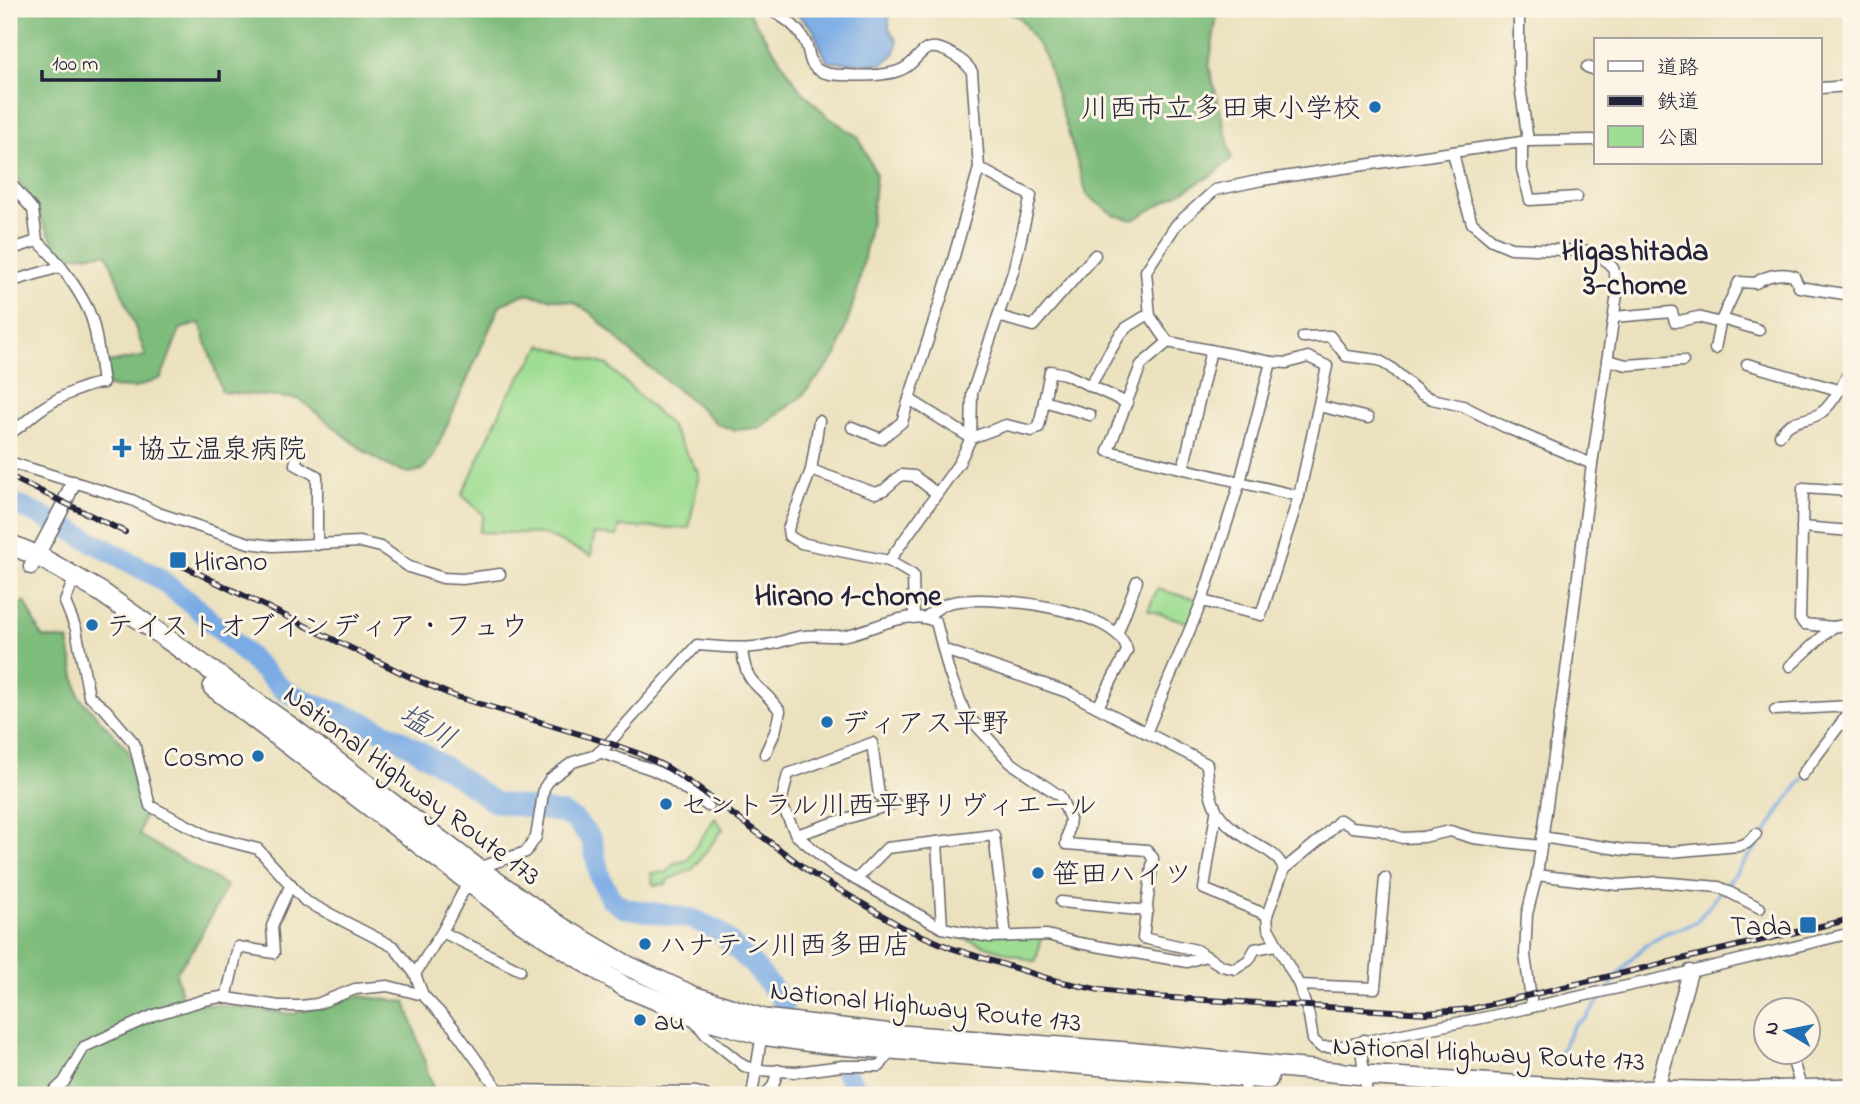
<svg xmlns="http://www.w3.org/2000/svg" width="1860" height="1104" viewBox="0 0 1860 1104" font-family="'Indie Flower','Klee One',sans-serif">
  <style>
    .green { fill: #9edd92; stroke: #608066; stroke-width: 2 }
    .forest { fill: #7ebc7c; stroke: #506f5c; stroke-width: 2 }
    .water { fill: #79abe5; stroke: #4e6690; stroke-width: 2 }
    .lines { fill: none; stroke-linecap: round; stroke-linejoin: round }
    .stream { stroke: #79abe5; stroke-width: 3.5 }
    .river { stroke: #79abe5; stroke-width: 21 }
    .street-casing { stroke: #686569; stroke-width: 13 }
    .secondary-casing { stroke: #686569; stroke-width: 17 }
    .highway-casing { stroke: #686569; stroke-width: 22 }
    .street { stroke: #fff; stroke-width: 10 }
    .secondary { stroke: #fff; stroke-width: 14 }
    .highway { stroke: #fff; stroke-width: 19 }
    .rail-casing { stroke: #22223b; stroke-width: 6 }
    .rail { stroke: #fcf5e5; stroke-width: 3.5; stroke-dasharray: 10; stroke-linecap: butt }
    .poi-dot { fill: #1f6fb2; stroke: #fcf5e5; stroke-width: 2.5 }
    .labels { text-anchor: middle; stroke-width: 6; stroke-linejoin: round; paint-order: stroke }
    .poi-label { font-size: 28px; fill: #22223b; stroke: #fcf5e5; text-anchor: start }
    .street-label { font-size: 28px; fill: #22223b; stroke: #fcf5e5 }
    .neighbourhood-label { font-size: 30px; font-weight: bold; fill: #22223b; stroke: #fcf5e5 }
    .water-label { font-size: 30px; font-style: italic; fill: #405276; stroke: #fcf5e5 }
  </style>
  <rect width="100%" height="100%" fill="#fcf5e5"/>
  <filter id="ink" filterUnits="userSpaceOnUse"><feTurbulence type="fractalNoise" baseFrequency=".0143" numOctaves="2"/><feDisplacementMap in="SourceGraphic" scale="14" xChannelSelector="R" yChannelSelector="G"/><feConvolveMatrix kernelMatrix="1 2 1 2 8 2 1 2 1" color-interpolation-filters="sRGB"/></filter>
  <filter id="wash" filterUnits="userSpaceOnUse"><feTurbulence type="fractalNoise" baseFrequency=".00686" numOctaves="4" result="noise"/><feDisplacementMap in="SourceGraphic" scale="28" xChannelSelector="R" yChannelSelector="G"/><feGaussianBlur stdDeviation="1.57" result="paint"/><feColorMatrix in="noise" values="0 0 0 0 0 0 0 0 0 0 0 0 0 0 0 0 0 1.4 0 .05"/><feComposite in="paint" operator="in"/></filter>
  <g filter="url(#wash)">
    <rect width="100%" height="100%" fill="#ebe1be"/>
    <!-- green -->
    <g class="green">
      <path d="M542,345L607,365L669,424L699,474L689,528L619,527L617,536L594,534L591,556L543,534L479,532L484,515L462,495L507,397Z"/>
      <path d="M1157,589L1202,601L1192,624L1148,610Z"/>
      <path d="M715,818L723,829L692,870L667,880L666,884L653,885L651,873L668,872L674,863L686,861Z"/>
      <path d="M944,932L1043,935L1035,962Z"/>
    </g>
    <!-- forest -->
    <g class="forest">
      <path d="M9,9H746L800,89L827,116L858,137L876,174L871,221L858,288L837,355L801,397L759,428L734,430L717,424L697,405L635,356L591,313L573,302L524,294L500,305L433,457L422,470L409,473L392,468L365,452L299,399L222,392L200,323L180,329L161,378L135,388L108,387L107,363L146,356L107,253L62,257L9,162Z"/>
      <path d="M1001,9H1218L1209,66L1232,158L1214,174L1133,220L1114,215L1087,195L1045,56L1020,18Z"/>
      <path d="M25,601L42,637L68,640L79,697L127,749L146,807L139,835L227,886L195,946L176,973L183,1001L293,1014L358,996L406,1002L435,1095H9V612Z"/>
    </g>
    <!-- water -->
    <path class="water" d="M792,9H889V29L897,41L895,53L882,64L827,62L813,29Z"/>
    <g class="lines">
      <!-- stream -->
      <g class="stream">
        <path d="M1843,620L1851,618"/>
        <path d="M1610,986C1626,965 1641,944 1666,933C1677,928 1688,928 1697,921L1759,844L1781,808L1803,779"/>
        <path d="M1555,1063L1574,1025L1585,1019L1603,995"/>
      </g>
      <!-- river -->
      <g class="river">
        <path d="M9,501L69,529L157,577L196,607L285,691L313,704L359,720L399,739L449,770L494,802L562,813L575,820L592,840L600,877L611,899L624,908L693,919L718,931L752,964L785,1003"/>
        <path d="M846,1073L860,1095"/>
      </g>
    </g>
  </g>
  <g filter="url(#ink)">
    <g class="lines">
      <defs>
        <g id="street">
          <path d="M767,9C783,16 799,27 806,44C809,50 809,59 812,64C819,75 836,75 847,75C863,76 880,76 895,72C922,65 918,37 948,52C958,57 967,63 972,72L979,168L949,274L909,399L971,438"/>
          <path d="M1587,67L1596,70"/>
          <path d="M1820,88L1851,86"/>
          <path d="M1528,141L1593,140"/>
          <path d="M1522,142V169L1530,200L1577,197"/>
          <path d="M1453,152L1528,141L1519,78V9"/>
          <path d="M9,181L33,210L37,241C56,256 87,300 93,323C98,342 100,363 103,383C86,384 53,400 40,410C29,418 21,427 9,434"/>
          <path d="M9,250L37,241"/>
          <path d="M9,282L60,267"/>
          <path d="M998,316L1033,326L1095,255"/>
          <path d="M1614,317L1672,312L1675,322L1698,317L1720,323"/>
          <path d="M1722,319L1759,330"/>
          <path d="M1303,337L1330,336L1346,356L1378,360L1390,367L1421,394L1432,399L1463,406L1505,427L1592,464"/>
          <path d="M1168,342L1141,365L1108,451L1299,496"/>
          <path d="M1715,349L1720,323L1739,282L1756,283C1766,275 1782,272 1794,276L1799,287L1851,295"/>
          <path d="M1607,360L1627,365L1683,361"/>
          <path d="M1747,364L1838,390"/>
          <path d="M1090,386L1119,336L1126,328L1144,317"/>
          <path d="M1044,401L1090,415"/>
          <path d="M1319,406L1368,418"/>
          <path d="M819,421L811,470L788,529L789,536L801,543L889,561"/>
          <path d="M852,427L881,439L902,422L909,399"/>
          <path d="M1780,435C1792,416 1808,423 1822,412C1833,404 1848,377 1851,365"/>
          <path d="M971,438L1006,425L1032,431L1039,427L1050,371L1065,374L1127,403"/>
          <path d="M298,454L295,464L317,476V545"/>
          <path d="M9,462L132,500L158,513L249,543L273,546L360,542L381,547L409,567L443,578L462,579L500,574"/>
          <path d="M1183,469L1211,350"/>
          <path d="M811,470L875,493L884,490L901,475L914,476L936,493"/>
          <path d="M1851,491L1803,488L1800,619L1804,624L1833,627L1851,624"/>
          <path d="M1802,527L1851,531"/>
          <path d="M75,576L65,602L76,629L89,696L106,710L134,743L150,806L208,836L258,849L305,901L394,947L415,974L423,995L453,1027L502,1095"/>
          <path d="M1202,601L1261,615L1299,496L1327,366L1308,357L1287,363L1271,362"/>
          <path d="M926,617C933,612 941,605 949,603C983,593 1121,608 1127,651L1098,707"/>
          <path d="M914,618L913,575L889,561L959,463L971,438L972,393L1013,272L1031,196L979,168"/>
          <path d="M1118,632L1137,581"/>
          <path d="M742,649C746,688 759,682 780,711L775,732L765,754"/>
          <path d="M945,650L1070,693L1207,764C1209,808 1217,821 1256,844C1269,851 1277,855 1284,869L1267,915L1268,928L1299,985L1309,1016L1313,1040L1321,1047H1337L1487,1017L1690,972L1851,933"/>
          <path d="M1790,666L1833,627"/>
          <path d="M1775,710L1851,706"/>
          <path d="M1146,733L1202,601L1240,482L1271,362L1168,342L1150,316L1146,271L1176,225L1215,190L1262,180L1453,152L1464,199L1472,223L1492,240L1511,248L1588,251L1602,257L1613,268L1618,287L1592,464L1565,679L1537,875L1527,914L1525,955L1532,1007"/>
          <path d="M599,752L651,769L668,777L708,806"/>
          <path d="M1802,775L1851,710"/>
          <path d="M1216,813L1204,889L1267,915"/>
          <path d="M796,835L895,803L879,795L872,743L788,774L781,803L796,835L837,869L942,928L990,937L1047,935L1079,943L1187,962L1205,956"/>
          <path d="M1542,837L1624,850L1670,852L1738,846L1747,843L1756,834"/>
          <path d="M1284,869L1322,838L1340,820L1352,827L1380,830L1402,838L1423,837L1450,831L1473,838L1541,846"/>
          <path d="M1537,875L1618,885L1658,882L1719,887L1760,908"/>
          <path d="M856,880L887,848L937,842"/>
          <path d="M1061,902L1148,911"/>
          <path d="M942,928L937,842L994,835L1006,936"/>
          <path d="M442,932L520,970"/>
          <path d="M415,974L442,932L468,882L487,865L526,852L536,837L544,788L550,779L573,762L596,755L609,743L697,645C722,647 747,650 772,644C783,642 793,637 804,636C818,634 832,638 847,635C875,629 908,608 936,622L949,672L965,713L1010,762L1060,796L1070,819L1066,844L1147,850L1153,858L1143,938L1196,950L1222,966L1235,969L1249,960L1255,949L1276,945"/>
          <path d="M1299,985L1375,988L1385,878"/>
          <path d="M226,998L238,947L274,953L272,926L291,884"/>
          <path d="M695,1017V1021L706,1035L744,1066L757,1070L796,1072L842,1066H880L891,1049"/>
          <path d="M1762,1039H1766"/>
          <path d="M1364,1040L1362,1057L1367,1095"/>
          <path d="M1790,1052L1802,1090"/>
          <path d="M500,1090L696,1092L705,1095"/>
          <path d="M50,1095L64,1082L84,1047L154,1015L204,1000L221,997L279,1006H301L317,1004L355,989L388,986L423,995"/>
          <path d="M752,1095L762,1033"/>
          <path d="M765,1095L773,1086L778,1070"/>
          <path d="M1245,1095L1246,1074"/>
        </g>
        <g id="secondary">
          <path d="M31,567L62,508L73,483"/>
          <path d="M1655,1095L1690,972"/>
        </g>
        <g id="highway">
          <path d="M9,544L38,556L101,592L295,730L481,871L561,927L628,966L693,996L764,1019L901,1035L1127,1052L1364,1075L1613,1092L1656,1090L1734,1092L1851,1088"/>
          <path d="M213,687L523,923L625,987L695,1016L762,1035L827,1044L1268,1079"/>
        </g>
      </defs>
      <!-- street casing -->
      <use href="#street" class="street-casing"/>
      <!-- secondary casing -->
      <use href="#secondary" class="secondary-casing"/>
      <!-- highway casing -->
      <use href="#highway" class="highway-casing"/>
      <!-- street -->
      <use href="#street" class="street"/>
      <!-- secondary -->
      <use href="#secondary" class="secondary"/>
      <!-- highway -->
      <use href="#highway" class="highway"/>
      <defs>
        <g id="rail">
          <path d="M9,476L125,532"/>
          <path d="M177,563L412,678L454,696L609,743L640,754L668,768L692,784L811,873L902,927L951,948L1053,980L1100,990L1155,997L1427,1013L1471,1009L1851,919"/>
        </g>
      </defs>
      <!-- rail casing -->
      <use href="#rail" class="rail-casing"/>
      <!-- rail -->
      <use href="#rail" class="rail"/>
    </g>
  </g>
  <!-- markers -->
  <g class="poi-dot">
    <circle cx="1375" cy="107" r="7"/>
    <path d="M118.5 437.5h7v7h7v7h-7v7h-7v-7h-7v-7h7z"/>
    <rect x="169" y="551" width="18" height="18" rx="3.5"/>
    <circle cx="92" cy="625" r="7"/>
    <circle cx="827" cy="722" r="7"/>
    <circle cx="258" cy="756" r="7"/>
    <circle cx="666" cy="804" r="7"/>
    <circle cx="1038" cy="873" r="7"/>
    <rect x="1799" y="916" width="18" height="18" rx="3.5"/>
    <circle cx="645" cy="944" r="7"/>
    <circle cx="640" cy="1020" r="7"/>
  </g>
  <g class="labels">
    <!-- poi labels -->
    <g class="poi-label">
      <text x="1361" y="117" text-anchor="end">川西市立多田東小学校</text>
      <text x="138" y="458">協立温泉病院</text>
      <text x="194" y="570">Hirano</text>
      <text x="106" y="635">テイストオブインディア・フュウ</text>
      <text x="841" y="732">ディアス平野</text>
      <text x="244" y="766" text-anchor="end">Cosmo</text>
      <text x="680" y="814">セントラル川西平野リヴィエール</text>
      <text x="1052" y="883">笹田ハイツ</text>
      <text x="1792" y="935" text-anchor="end">Tada</text>
      <text x="659" y="954">ハナテン川西多田店</text>
      <text x="654" y="1030">au</text>
    </g>
    <!-- street labels -->
    <g class="street-label">
      <text transform="translate(413 784) rotate(37)" y="10">National Highway Route 173</text>
      <text transform="translate(926 1005) rotate(6)" y="10">National Highway Route 173</text>
      <text transform="translate(1489 1052) rotate(3)" y="10">National Highway Route 173</text>
    </g>
    <!-- neighbourhood labels -->
    <g class="neighbourhood-label">
      <text x="1635" y="260">Higashitada<tspan x="1635" dy="34">3-chome</tspan></text>
      <text x="848" y="605">Hirano 1-chome</text>
    </g>
    <!-- water labels -->
    <g class="water-label">
      <text transform="translate(428 726) rotate(30)" y="10">塩川</text>
    </g>
  </g>
  <!-- margin -->
  <rect width="1860" height="1104" fill="none" stroke="#fcf5e5" stroke-width="35"/>
  <!-- legend -->
  <rect x="1594" y="38" width="228" height="126" fill="#fcf5e5" stroke="#a5a1a1" stroke-width="2"/>
  <rect x="1608" y="61" width="35" height="10" fill="#ffffff" stroke="#a5a1a1" stroke-width="2"/>
  <text x="1657" y="74" font-size="21" fill="#22223b">道路</text>
  <rect x="1608" y="96" width="35" height="10" fill="#22223b" stroke="#a5a1a1" stroke-width="2"/>
  <text x="1657" y="108" font-size="21" fill="#22223b">鉄道</text>
  <rect x="1608" y="126" width="35" height="21" fill="#9edd92" stroke="#a5a1a1" stroke-width="2"/>
  <text x="1657" y="144" font-size="21" fill="#22223b">公園</text>
  <!-- north arrow -->
  <g transform="translate(1787 1031) rotate(280)"><circle r="33" fill="#fcf5e5" stroke="#a5a1a1" stroke-width="2"/>
  <path d="M0-5L12 26L0 18L-12 26Z" fill="#1f6fb2"/>
  <text y="-10" font-size="19" font-weight="bold" text-anchor="middle" fill="#22223b">N</text>
  </g>
  <!-- scale -->
  <path d="M42 70v10h177v-10" fill="none" stroke="#22223b" stroke-width="3.5"/>
  <text x="52" y="70" font-size="21" fill="#22223b" stroke="#fcf5e5" stroke-width="5" paint-order="stroke">100 m</text>
</svg>
